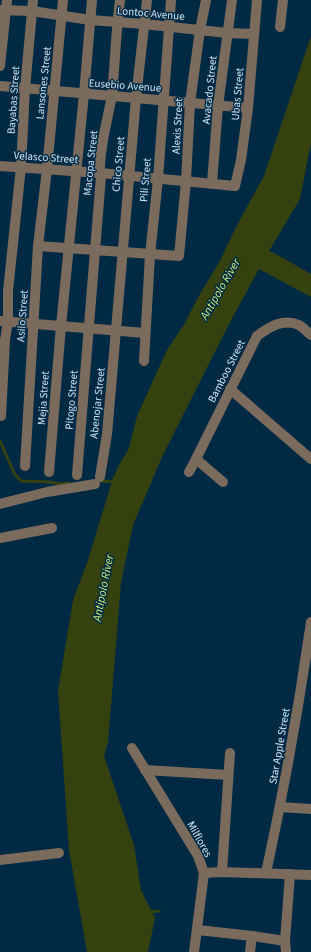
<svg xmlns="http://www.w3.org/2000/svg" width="311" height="952" viewBox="0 0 311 952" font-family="'Source Sans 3',sans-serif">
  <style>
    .water { fill: #35420f }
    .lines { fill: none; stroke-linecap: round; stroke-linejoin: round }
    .stream { stroke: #35420f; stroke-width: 3 }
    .minor { stroke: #7b6b5d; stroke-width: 10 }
    .labels { text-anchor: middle; stroke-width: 3; stroke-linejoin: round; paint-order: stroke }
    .street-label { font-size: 11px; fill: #d0e5f6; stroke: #002a44 }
    .water-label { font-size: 12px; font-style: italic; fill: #d1f277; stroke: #002a44 }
  </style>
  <rect width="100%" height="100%" fill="#002a44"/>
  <!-- water -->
  <path class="water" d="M311,36V143L300,199L269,251L276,254L311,274V297L259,269L228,326L162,457L133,525L121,583L108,743L104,756L134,845L141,890L155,918L148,952H87L69,850L58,691L73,600L88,560L113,478L119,465L129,448L137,416L167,350L185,323L197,299L220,261L235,229L264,176Z"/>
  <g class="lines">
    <!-- stream -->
    <g class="stream">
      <path d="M0,441L14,473L21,481L50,482L61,484L69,483"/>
      <path d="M101,481L115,482"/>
      <path d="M149,912L159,911"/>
    </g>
    <!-- minor -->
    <g class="minor">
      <path d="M0,10L32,11L90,20L144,24L227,33L254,34"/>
      <path d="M280,27L283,0"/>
      <path d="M0,66L7,0"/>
      <path d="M0,86L248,108"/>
      <path d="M0,166L100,173L235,186L241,160L248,108L257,0"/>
      <path d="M212,183L218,106L232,0"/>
      <path d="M38,246L179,256L186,181L190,103L200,30L206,0"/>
      <path d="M0,321L145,333"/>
      <path d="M144,361L150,255L158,179L171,0"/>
      <path d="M230,389L311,459"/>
      <path d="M1,416L5,340L8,321V291L21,167L25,89L33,0"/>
      <path d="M196,459L223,482"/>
      <path d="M25,466L38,246L47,169L63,0"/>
      <path d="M49,472L61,326L84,94L92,0"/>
      <path d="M189,472L196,459L257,336C269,327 283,318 299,325C303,327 307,332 311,335"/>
      <path d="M77,475L101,176C96,161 109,114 112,95C115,63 116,31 120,0"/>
      <path d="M100,477L107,434L136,98L147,0"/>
      <path d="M0,504L47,492L95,484"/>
      <path d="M0,538L52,528"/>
      <path d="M132,748L198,856L204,873L194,952"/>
      <path d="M145,770L228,775"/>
      <path d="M280,807L311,809"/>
      <path d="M0,860L59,853"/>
      <path d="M222,872L230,753"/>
      <path d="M204,873L222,872L311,875"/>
      <path d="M266,873C284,790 299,706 311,622"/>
      <path d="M198,930L252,936L285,941"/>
      <path d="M250,952L252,936"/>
      <path d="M286,952L285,941L290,874"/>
    </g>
  </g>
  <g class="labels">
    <!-- street labels -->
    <g class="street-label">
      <text transform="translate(151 13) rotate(5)" y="4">Lontoc Avenue</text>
      <text transform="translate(43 83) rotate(-84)" y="4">Lansones Street</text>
      <text transform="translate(125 85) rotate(4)" y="4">Eusebio Avenue</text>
      <text transform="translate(209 90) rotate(-84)" y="4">Avacado Street</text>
      <text transform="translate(237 94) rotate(-85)" y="4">Ubas Street</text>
      <text transform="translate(13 100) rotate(-86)" y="4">Bayabas Street</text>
      <text transform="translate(177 126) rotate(-87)" y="4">Alexis Street</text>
      <text transform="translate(46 157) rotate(4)" y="4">Velasco Street</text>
      <text transform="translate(90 163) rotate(-84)" y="4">Macopa Street</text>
      <text transform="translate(118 164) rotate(-85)" y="4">Chico Street</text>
      <text transform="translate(145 180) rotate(-85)" y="4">Pili Street</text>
      <text transform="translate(22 316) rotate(-86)" y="4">Asilo Street</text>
      <text transform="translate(226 371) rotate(-63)" y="4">Bamboo Street</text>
      <text transform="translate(43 398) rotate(-86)" y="4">Mejia Street</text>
      <text transform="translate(71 400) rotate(-85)" y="4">Pitogo Street</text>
      <text transform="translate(97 403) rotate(-84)" y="4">Abenojar Street</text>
      <text transform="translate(279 746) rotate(-80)" y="4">Star Apple Street</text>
      <text transform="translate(200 839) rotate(61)" y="4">Milflores</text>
    </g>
    <!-- water labels -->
    <g class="water-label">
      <text transform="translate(220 289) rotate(-60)" y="4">Antipolo River</text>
      <text transform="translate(103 588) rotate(-79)" y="4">Antipolo River</text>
    </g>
  </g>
</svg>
